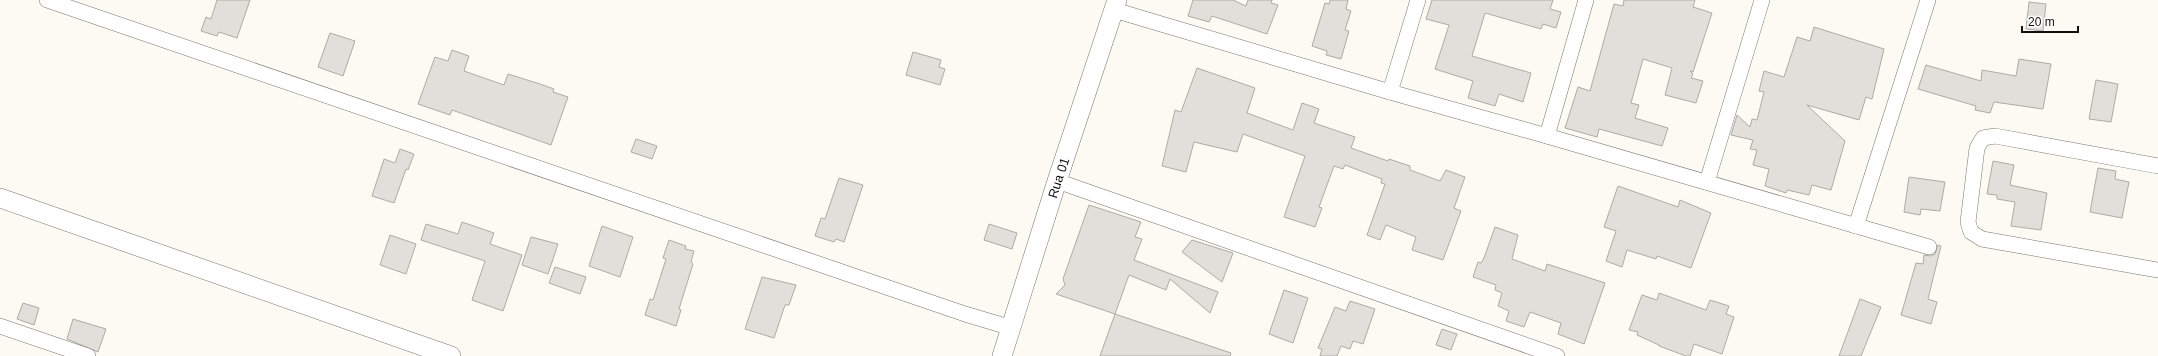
<svg xmlns="http://www.w3.org/2000/svg" width="2158" height="356" viewBox="0 0 2158 356" font-family="Arial,sans-serif">
  <style>
    .building { fill: #e2ded9; stroke: #aeaba6 }
    .lines { fill: none; stroke-linecap: round; stroke-linejoin: round }
    .minor-casing { stroke: #7a7671; stroke-width: 16 }
    .tertiary-casing { stroke: #7a7671; stroke-width: 20 }
    .minor { stroke: #fff; stroke-width: 15 }
    .tertiary { stroke: #fff; stroke-width: 19 }
    .labels { text-anchor: middle; stroke-width: 3.5; stroke-linejoin: round; paint-order: stroke }
    .street-label { font-size: 13px; fill: #11100e; stroke: #fff }
  </style>
  <rect width="100%" height="100%" fill="#fdf9f3"/>
  <!-- building -->
  <g class="building">
    <path d="M217,0H250L237,38L219,32L217,36L201,31L206,17L211,19Z"/>
    <path d="M1193,0H1233L1246,6L1248,0H1272L1271,3L1278,5L1267,34L1212,16L1209,22L1188,16Z"/>
    <path d="M1330,0H1348L1346,9L1351,11L1345,30L1349,31L1341,59L1326,55L1327,51L1312,46L1325,3L1329,4Z"/>
    <path d="M1432,0H1553L1550,9L1561,12L1556,28L1543,24L1541,29L1485,13L1472,56L1531,73L1523,102L1499,94L1495,106L1468,98L1473,81L1435,69L1449,25L1426,19Z"/>
    <path d="M1624,0H1695L1693,7L1712,13L1693,72L1690,71L1693,74L1691,78L1703,81L1696,103L1665,95L1672,68L1643,59L1631,103L1639,105L1635,118L1668,128L1662,146L1599,129L1597,137L1565,128L1578,87L1590,91L1614,4L1623,6Z"/>
    <path d="M2029,2L2046,4L2043,31L2026,29Z"/>
    <path d="M1814,27L1884,49L1872,99L1866,97L1859,120L1807,105L1845,141L1831,190L1812,185L1809,195L1787,190L1786,193L1765,186L1769,169L1753,165L1757,150L1750,149L1753,140L1731,135L1737,115L1750,127L1752,119L1757,120L1764,92L1759,91L1764,71L1784,77L1797,37L1810,41Z"/>
    <path d="M330,33L355,41L343,76L318,67Z"/>
    <path d="M452,50L469,56L464,71L504,85L508,74L540,84L554,89L553,92L568,97L551,145L452,110L450,115L418,104L435,57L448,61Z"/>
    <path d="M913,52L941,60L939,67L945,69L940,85L906,75Z"/>
    <path d="M2019,59L2051,64L2043,109L1994,102L1990,113L1975,110L1976,106L1918,89L1926,65L1981,81L1982,70L2016,76Z"/>
    <path d="M1197,68L1255,88L1247,113L1293,130L1302,103L1319,109L1314,123L1355,137L1351,148L1388,161L1389,159L1410,166V170L1440,181L1446,170L1465,177L1454,208L1461,211L1443,260L1412,250L1416,237L1386,225L1380,240L1367,235L1385,184L1381,183L1382,179L1345,165L1343,169L1334,166L1319,207L1322,208L1315,227L1284,217L1305,156L1243,134L1237,152L1194,142L1186,172L1162,166L1175,110L1181,112Z"/>
    <path d="M2096,80L2118,84L2111,122L2089,119Z"/>
    <path d="M636,139L657,146L652,159L631,152Z"/>
    <path d="M400,149L414,154L408,170L406,169L394,203L372,196L384,159L395,163Z"/>
    <path d="M1993,161L2014,165L2010,185L2047,193L2041,230L2011,226L2015,202L1997,199V195L1987,194Z"/>
    <path d="M2098,168L2116,171L2115,179L2129,182L2122,218L2090,212Z"/>
    <path d="M1909,177L1945,182L1940,211L1921,209L1920,215L1904,212Z"/>
    <path d="M839,178L863,185L844,242L836,239L834,242L815,236L821,218L825,219Z"/>
    <path d="M1618,186L1678,207L1680,200L1711,213L1691,268L1657,256L1656,259L1627,250L1622,267L1606,261L1616,231L1604,227Z"/>
    <path d="M1089,205L1141,222L1135,237L1142,239L1134,260L1218,292L1210,313L1170,279L1166,290L1129,275L1115,314L1231,353L1230,356H1100L1115,314L1056,294L1065,285L1063,279Z"/>
    <path d="M462,222L494,233L490,244L522,255L503,311L472,300L485,261L421,240L426,224L458,234Z"/>
    <path d="M989,224L1017,233L1012,249L984,240Z"/>
    <path d="M602,226L633,237L620,277L589,266Z"/>
    <path d="M1495,227L1518,235L1512,259L1545,271L1547,264L1605,283L1584,344L1558,334L1561,323L1530,312L1524,327L1506,321L1509,311L1498,306L1502,293L1495,290L1496,285L1473,277L1478,262L1481,263L1484,258Z"/>
    <path d="M390,235L416,244L406,274L380,265Z"/>
    <path d="M531,237L558,244L548,274L522,265Z"/>
    <path d="M669,240L686,246L685,249L694,251L691,262L693,264L679,309L681,310L676,326L645,315L650,299L653,300L666,259L663,258Z"/>
    <path d="M1192,240L1233,253L1222,282L1182,252Z"/>
    <path d="M1938,245L1941,246L1928,299L1937,302L1931,324L1901,315L1916,263L1923,264L1924,255L1931,256L1935,254Z"/>
    <path d="M555,267L586,277L580,294L549,283Z"/>
    <path d="M762,277L796,285L789,305H785L774,338L745,329Z"/>
    <path d="M1284,290L1308,298L1293,343L1269,334Z"/>
    <path d="M1659,293L1706,310L1710,300L1729,306L1726,314L1734,317L1722,354L1694,344L1690,356H1686L1659,346V345L1637,335L1638,332L1629,330L1642,295L1657,300Z"/>
    <path d="M1860,299L1881,307L1861,356H1839Z"/>
    <path d="M1350,301L1375,309L1363,344L1353,341L1350,349L1341,346L1337,356H1320L1322,349L1318,348L1335,307L1346,311Z"/>
    <path d="M23,303L39,308L34,325L17,319Z"/>
    <path d="M73,319L106,329L98,352L67,339Z"/>
    <path d="M1442,329L1457,334L1451,350L1436,345Z"/>
  </g>
  <g class="lines">
    <defs>
      <g id="minor">
        <path d="M47,0L965,314L1012,328"/>
        <path d="M1114,10L1390,92L1547,136L1929,247"/>
        <path d="M1390,92L1418,0"/>
        <path d="M1547,136L1586,0"/>
        <path d="M2158,166L1995,136L1983,138L1977,148L1968,222L1971,232L1982,239L2158,270"/>
        <path d="M1057,181L1557,356"/>
        <path d="M1707,182L1762,0"/>
        <path d="M1856,226L1928,0"/>
        <path d="M0,326L88,356"/>
      </g>
      <g id="tertiary">
        <path d="M0,198L451,356"/>
        <path id="s1" d="M1002,356L1057,181L1117,0"/>
      </g>
    </defs>
    <!-- minor casing -->
    <use href="#minor" class="minor-casing"/>
    <!-- tertiary casing -->
    <use href="#tertiary" class="tertiary-casing"/>
    <!-- minor -->
    <use href="#minor" class="minor"/>
    <!-- tertiary -->
    <use href="#tertiary" class="tertiary"/>
  </g>
  <g class="labels">
    <!-- street labels -->
    <g class="street-label">
      <text dy="5" stroke="none"><textPath href="#s1" startOffset="187">Rua 01</textPath></text>
    </g>
  </g>
  <!-- scale -->
  <path d="M2022 26v6h56v-6" fill="none" stroke="#11100e" stroke-width="2"/>
  <text x="2028" y="26" font-size="12" fill="#11100e" stroke="#ffffff" stroke-width="3" paint-order="stroke">20 m</text>
</svg>
